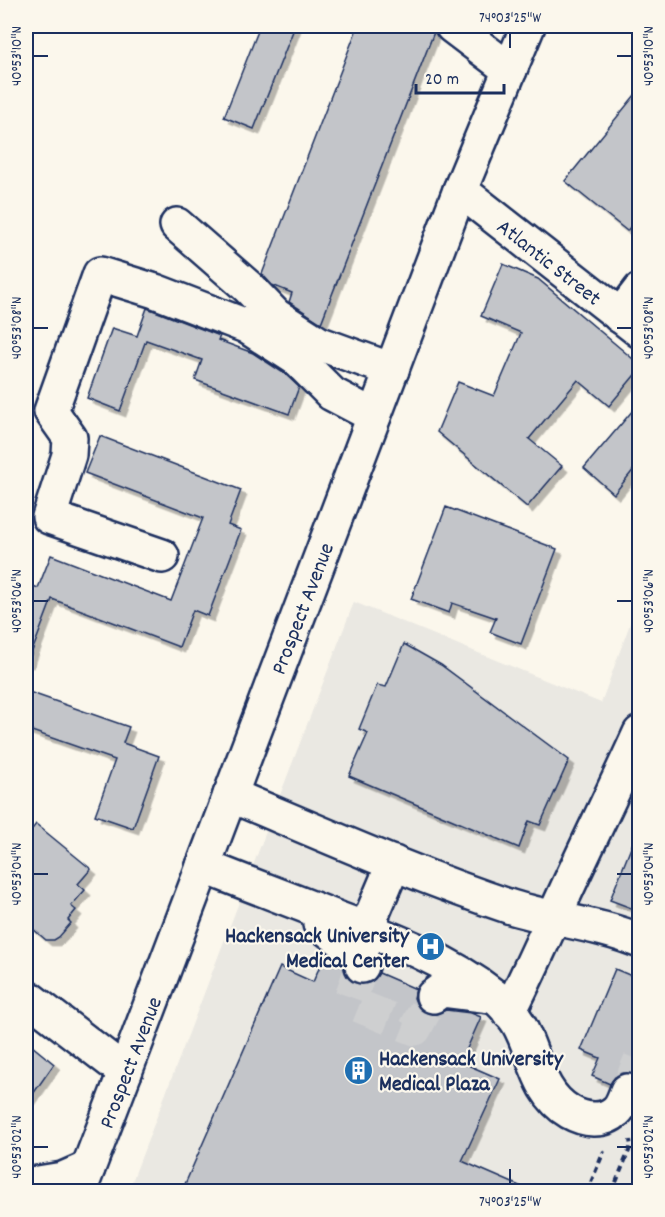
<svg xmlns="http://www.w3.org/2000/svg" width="665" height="1217" viewBox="0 0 665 1217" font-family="Dekko,sans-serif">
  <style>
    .built { fill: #eae8e2 }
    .building { fill: #c3c5c9; stroke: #1b2f5e; stroke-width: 1.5; filter: url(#shadow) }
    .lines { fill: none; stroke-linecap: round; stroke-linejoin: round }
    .minor-tunnel { stroke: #cecfd0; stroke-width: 33; stroke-dasharray: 33 16; stroke-linecap: butt }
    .minor-casing { stroke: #1b2f5e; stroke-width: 38 }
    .path { stroke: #1b2f5e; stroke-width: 4; stroke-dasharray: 6 4.5; stroke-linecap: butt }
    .minor { stroke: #fbf7ec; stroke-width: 33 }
    .ticks { fill: none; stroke: #1b2f5e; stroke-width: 2 }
    .labels { text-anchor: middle; stroke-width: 4.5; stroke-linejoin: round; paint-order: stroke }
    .street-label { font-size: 22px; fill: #1b2f5e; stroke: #fbf7ec }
    .poi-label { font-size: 22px; font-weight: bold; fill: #1b2f5e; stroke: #fbf7ec; text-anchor: end }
    .neatline { fill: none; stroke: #1b2f5e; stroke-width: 2 }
    .ticks-label { font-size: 15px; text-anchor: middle; fill: #1b2f5e }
  </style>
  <defs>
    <filter id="shadow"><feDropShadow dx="5.5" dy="5.5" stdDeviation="0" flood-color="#0004"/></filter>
  </defs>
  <rect width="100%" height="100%" fill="#fbf7ec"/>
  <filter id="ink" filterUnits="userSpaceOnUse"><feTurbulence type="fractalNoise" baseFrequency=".0167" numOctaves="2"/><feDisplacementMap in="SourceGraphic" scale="12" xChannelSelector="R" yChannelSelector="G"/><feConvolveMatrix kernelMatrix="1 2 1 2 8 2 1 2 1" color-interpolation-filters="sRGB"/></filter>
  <g filter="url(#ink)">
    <!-- built -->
    <path class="built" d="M639,599V1191L128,1192L354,602L601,703Z"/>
    <!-- building -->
    <g class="building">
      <path d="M260,26H295L254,129L224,117Z"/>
      <path d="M358,26H434V32L321,323L289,302L292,293L272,285L262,274Z"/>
      <path d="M639,90V216L627,231L565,181Z"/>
      <path d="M503,264L538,279L639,364V370L609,406L578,380L529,439L562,466L527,507L437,432L458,382L494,396L521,333L481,316Z"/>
      <path d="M147,308L220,336L218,340L253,353L285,374L299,387L289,414L195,380L202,360L146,340L120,411L87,398L112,328L137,336Z"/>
      <path d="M639,403V463L614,494L584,468Z"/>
      <path d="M100,436L241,490L228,525L241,530L208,616L193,610L179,647L52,599L28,662H26V583L38,588L51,555L171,601L203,518L85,473Z"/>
      <path d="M446,507L557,549L521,644L490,632L496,618L452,603L449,613L411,599Z"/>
      <path d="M404,644L441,665L569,760L540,825L529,821L519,848L349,776L368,733L359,729L377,685L386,687Z"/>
      <path d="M26,691L129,727L123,743L159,756L133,828L95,815L115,760L26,729Z"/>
      <path d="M36,824L91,869L78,884L85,890L71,906L76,910L68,920L71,923L59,937L54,940H46L26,923V837Z"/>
      <path d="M638,830H639V911L610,900Z"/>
      <path d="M326,952L343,965L346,975L353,982L361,985L371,982L379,973L416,989L414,998L418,1007L426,1013L436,1014L446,1010L471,1013L481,1017L461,1062L500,1079L462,1161L531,1191H182L280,967L313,982Z"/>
      <path d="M615,969L639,979V1078L634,1073H624L615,1077L610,1084L592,1076L600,1058L581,1050Z"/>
      <path d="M26,1041L54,1064L26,1104Z"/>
    </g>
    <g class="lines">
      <!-- minor-tunnel -->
      <g class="minor-tunnel">
        <path d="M362,966L349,1002L415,1029L433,996"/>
        <path d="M627,1091L640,1060"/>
      </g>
      <defs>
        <g id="minor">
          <path d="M452,26L510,70"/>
          <path d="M460,190L640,331"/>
          <path d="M177,225L248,287L276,316L318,343L392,370"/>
          <path d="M620,316L640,290"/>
          <path d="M162,556L49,517L69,455L70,438L51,411L100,274L155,291L246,326L297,359L332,394L374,416"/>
          <path d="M230,795C323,834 415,875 511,907C553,920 599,924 640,941"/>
          <path d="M203,866C248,884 294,901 339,919C393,939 448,960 494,996C501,1001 513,1015 518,1023C535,1052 537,1093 570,1112C584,1120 603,1123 616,1111C622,1106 624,1098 627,1091"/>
          <path d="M320,924L362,956V966"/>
          <path d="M366,929L394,863"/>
          <path d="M26,996L125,1072"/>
          <path d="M433,996L441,990L489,996"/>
          <path d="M509,1012C525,981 539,949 554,917C582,855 612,795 640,733"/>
          <path d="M26,1185L63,1179L88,1168"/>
          <path d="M79,1192L125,1072L460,190L528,26"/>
        </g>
      </defs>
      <!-- minor casing -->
      <use href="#minor" class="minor-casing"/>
      <!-- path -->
      <g class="path">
        <path d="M587,1192L604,1151"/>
        <path d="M612,1192L631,1146L630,1140"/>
      </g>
      <!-- minor -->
      <use href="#minor" class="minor"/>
    </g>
  </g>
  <!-- ticks -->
  <path class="ticks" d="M510,33V48M33,56H48M617,56H632M33,328H48M617,328H632M33,601H48M617,601H632M33,874H48M617,874H632M33,1147H48M617,1147H632M510,1169V1184"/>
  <!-- icons -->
  <defs>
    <symbol id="hospital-disc" viewBox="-11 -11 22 22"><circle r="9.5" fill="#1f6fb2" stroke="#fbf7ec"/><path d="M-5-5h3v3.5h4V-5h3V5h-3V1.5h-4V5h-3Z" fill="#fff"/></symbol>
    <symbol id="building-disc" viewBox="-11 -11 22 22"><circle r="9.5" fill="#1f6fb2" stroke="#fbf7ec"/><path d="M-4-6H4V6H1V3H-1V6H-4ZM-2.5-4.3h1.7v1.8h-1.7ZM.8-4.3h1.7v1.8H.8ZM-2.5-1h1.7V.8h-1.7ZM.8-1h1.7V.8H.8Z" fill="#fff"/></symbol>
  </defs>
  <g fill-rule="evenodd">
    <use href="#hospital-disc" x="414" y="930" width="33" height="33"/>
    <use href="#building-disc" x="342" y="1054" width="33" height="33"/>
  </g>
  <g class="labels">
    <!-- street labels -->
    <g class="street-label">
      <text transform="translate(550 261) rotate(38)" y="8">Atlantic Street</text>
      <text transform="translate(301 608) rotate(-69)" y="8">Prospect Avenue</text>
      <text transform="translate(129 1062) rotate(-69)" y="8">Prospect Avenue</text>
    </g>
    <!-- poi labels -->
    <g class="poi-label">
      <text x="409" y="942">Hackensack University<tspan x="409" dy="25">Medical Center</tspan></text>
      <text x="379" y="1065" text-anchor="start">Hackensack University<tspan x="379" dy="25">Medical Plaza</tspan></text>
    </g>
  </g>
  <!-- margin -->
  <rect width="665" height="1217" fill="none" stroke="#fbf7ec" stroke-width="66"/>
  <!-- scale -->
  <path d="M416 84v9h88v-9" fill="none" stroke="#1b2f5e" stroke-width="3"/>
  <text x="425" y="84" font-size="18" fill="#1b2f5e" stroke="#fbf7ec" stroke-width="4.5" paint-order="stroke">20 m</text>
  <rect x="33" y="33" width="599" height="1151" class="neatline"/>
  <g class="ticks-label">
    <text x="510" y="22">74°03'25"W</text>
    <text transform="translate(16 56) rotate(-90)" y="5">40°53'10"N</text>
    <text transform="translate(648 56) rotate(-90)" y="5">40°53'10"N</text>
    <text transform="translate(16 328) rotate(-90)" y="5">40°53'08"N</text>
    <text transform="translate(648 328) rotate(-90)" y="5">40°53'08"N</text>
    <text transform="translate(16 601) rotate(-90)" y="5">40°53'06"N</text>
    <text transform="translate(648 601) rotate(-90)" y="5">40°53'06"N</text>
    <text transform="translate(16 874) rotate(-90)" y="5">40°53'04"N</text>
    <text transform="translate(648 874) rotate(-90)" y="5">40°53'04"N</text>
    <text transform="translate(16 1147) rotate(-90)" y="5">40°53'02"N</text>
    <text transform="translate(648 1147) rotate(-90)" y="5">40°53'02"N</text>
    <text x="510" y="1206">74°03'25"W</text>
  </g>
</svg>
